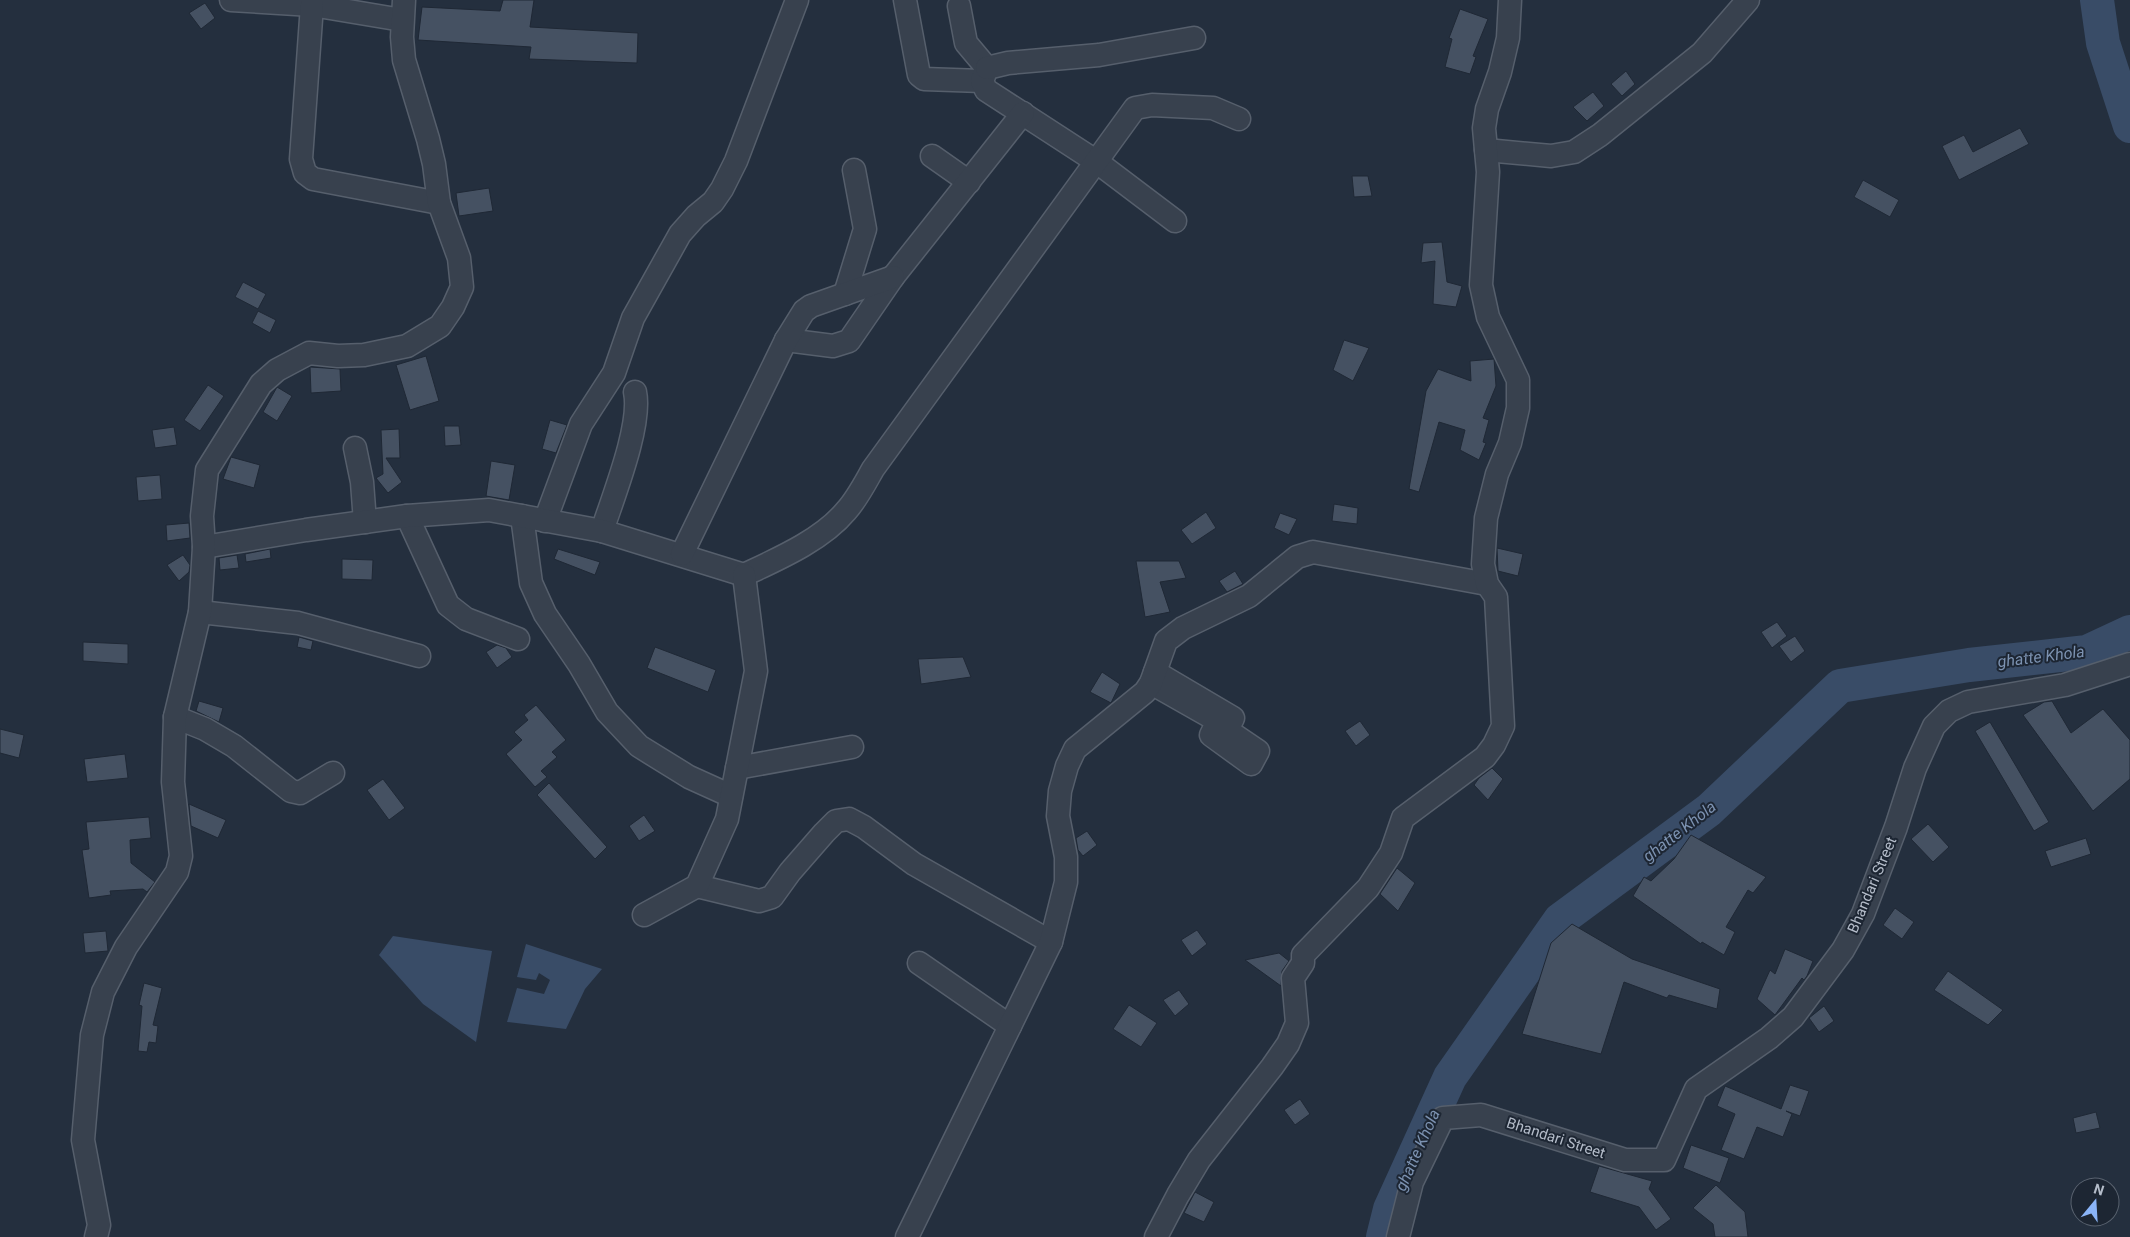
<svg xmlns="http://www.w3.org/2000/svg" width="2130" height="1237" viewBox="0 0 2130 1237" font-family="Roboto,sans-serif">
  <style>
    .water { fill: #394c67 }
    .lines { fill: none; stroke-linecap: round; stroke-linejoin: round }
    .river { stroke: #394c67; stroke-width: 34 }
    .building { fill: #455162; stroke: #1f2835 }
    .minor-casing { stroke: #565f6c; stroke-width: 25 }
    .minor { stroke: #38414e; stroke-width: 22 }
    .labels { text-anchor: middle; stroke-width: 4; stroke-linejoin: round; paint-order: stroke }
    .street-label { font-size: 15px; fill: #b4bcc9; stroke: #1d2633 }
    .water-label { font-size: 16px; font-style: italic; fill: #7c92b1; stroke: #1d2633 }
  </style>
  <rect width="100%" height="100%" fill="#242f3e"/>
  <!-- water -->
  <g class="water">
    <path d="M393,936L492,951L476,1042L423,1004L379,955Z"/>
    <path d="M526,944L602,969L585,989L566,1029L507,1022L517,988L544,994L550,980L539,973L536,980L517,977Z"/>
  </g>
  <g class="lines">
    <!-- river -->
    <g class="river">
      <path d="M2097,0L2103,43L2130,126"/>
      <path d="M1383,1237L1390,1209L1450,1077L1560,920L1709,810L1840,686L1969,665L2087,652L2130,632"/>
    </g>
  </g>
  <!-- building -->
  <g class="building">
    <path d="M503,0H534L530,27L638,33L637,63L529,59L531,47L418,40L422,7L500,11Z"/>
    <path d="M205,3L215,18L201,29L189,13Z"/>
    <path d="M1460,9L1488,19L1473,56L1476,57L1470,74L1445,67L1452,39L1449,38Z"/>
    <path d="M1626,71L1635,84L1622,96L1611,84Z"/>
    <path d="M1593,92L1604,106L1587,121L1573,107Z"/>
    <path d="M2020,128L2029,144L1959,180L1942,146L1964,135L1973,152Z"/>
    <path d="M1352,176H1368L1372,196L1354,197Z"/>
    <path d="M1863,180L1899,200L1890,217L1854,197Z"/>
    <path d="M489,188L493,211L459,216L456,193Z"/>
    <path d="M1442,242L1447,282L1462,286L1456,307L1433,304L1435,261L1421,263L1423,243Z"/>
    <path d="M243,282L266,294L258,309L235,297Z"/>
    <path d="M258,311L276,320L270,333L252,323Z"/>
    <path d="M1344,340L1369,348L1353,381L1333,370Z"/>
    <path d="M426,356L439,401L410,410L396,365Z"/>
    <path d="M1494,359L1496,386L1483,418L1489,420L1483,442L1486,443L1479,460L1460,450L1465,430L1439,422L1419,492L1409,489L1426,391L1438,369L1471,381L1470,361Z"/>
    <path d="M310,367L340,369L341,391L311,393Z"/>
    <path d="M208,385L224,396L200,431L184,420Z"/>
    <path d="M277,387L292,396L277,421L263,412Z"/>
    <path d="M550,420L567,425L556,453L542,449Z"/>
    <path d="M444,426H459L461,445L445,446Z"/>
    <path d="M174,427L177,445L155,448L152,430Z"/>
    <path d="M399,429L400,458H386L402,482L388,493L376,478L383,474L381,430Z"/>
    <path d="M231,457L260,465L254,488L223,479Z"/>
    <path d="M491,461L515,465L509,500L486,496Z"/>
    <path d="M160,475L162,499L138,501L136,477Z"/>
    <path d="M1334,504L1358,508L1357,524L1332,521Z"/>
    <path d="M1206,512L1216,528L1192,544L1181,530Z"/>
    <path d="M1280,513L1297,519L1289,535L1274,528Z"/>
    <path d="M189,523L190,538L167,541L166,525Z"/>
    <path d="M1497,548L1523,554L1518,576L1498,571Z"/>
    <path d="M270,549L271,558L246,562L245,554Z"/>
    <path d="M558,549L600,562L595,575L554,559Z"/>
    <path d="M183,555L190,565L189,572L179,581L167,565Z"/>
    <path d="M237,555L239,568L220,570L219,558Z"/>
    <path d="M342,559L373,560L372,580L342,579Z"/>
    <path d="M1136,561H1179L1186,578L1160,582L1170,612L1145,617Z"/>
    <path d="M1235,571L1243,584L1227,592L1219,581Z"/>
    <path d="M1777,622L1787,636L1772,648L1761,632Z"/>
    <path d="M1795,636L1805,651L1791,662L1779,646Z"/>
    <path d="M299,637L313,641L311,650L297,647Z"/>
    <path d="M83,642L128,644V664L83,661Z"/>
    <path d="M497,645L506,648L512,657L497,668L486,652Z"/>
    <path d="M655,647L716,670L708,692L647,668Z"/>
    <path d="M963,657L971,677L921,684L918,659Z"/>
    <path d="M1102,672L1120,684L1111,703L1090,692Z"/>
    <path d="M199,701L223,708L219,722L196,711Z"/>
    <path d="M2052,701L2071,733L2103,709L2130,740V779L2093,811L2023,715L2044,702Z"/>
    <path d="M536,705L566,740L552,752L557,757L541,771L547,777L535,787L506,754L522,740L514,732L528,720L524,715Z"/>
    <path d="M1360,721L1370,735L1356,746L1345,731Z"/>
    <path d="M1990,722L2049,822L2034,831L1975,731Z"/>
    <path d="M0,729L24,735L19,758L0,753Z"/>
    <path d="M125,754L128,778L87,782L84,759Z"/>
    <path d="M1492,768L1503,779L1488,800L1474,785L1479,778Z"/>
    <path d="M383,779L405,808L389,820L367,790Z"/>
    <path d="M549,783L607,847L595,859L537,795Z"/>
    <path d="M189,804L226,820L218,838L191,826Z"/>
    <path d="M644,815L655,831L639,841L629,826Z"/>
    <path d="M149,817L151,838L130,840L131,863L155,882L147,892L143,889L110,891L111,895L89,898L82,850L89,849L86,822Z"/>
    <path d="M1928,824L1949,847L1933,862L1911,839Z"/>
    <path d="M1087,831L1097,845L1083,856L1078,850L1076,838Z"/>
    <path d="M1691,835L1766,877L1753,893L1748,890L1726,927L1735,932L1724,955L1702,942L1701,944L1633,896L1644,877L1651,881L1674,859Z"/>
    <path d="M2086,838L2091,854L2051,867L2045,851Z"/>
    <path d="M1397,868L1415,883L1398,911L1380,894Z"/>
    <path d="M1895,908L1914,922L1902,939L1883,925Z"/>
    <path d="M1572,924L1632,959L1720,989L1717,1009L1669,995L1667,998L1624,982L1601,1054L1522,1034L1551,943Z"/>
    <path d="M1197,930L1207,944L1192,956L1181,940Z"/>
    <path d="M106,931L108,951L85,953L83,933Z"/>
    <path d="M1785,949L1813,961L1807,976L1804,980L1802,978L1775,1015L1757,999L1770,970L1775,974Z"/>
    <path d="M1279,953L1289,961L1282,971L1281,986L1245,960Z"/>
    <path d="M1948,971L2003,1010L1988,1025L1934,990Z"/>
    <path d="M144,983L162,988L153,1025L158,1026L156,1043L149,1042L147,1052L138,1051L142,1006L139,1005Z"/>
    <path d="M1179,990L1189,1004L1175,1016L1163,1000Z"/>
    <path d="M1129,1005L1157,1023L1141,1047L1113,1029Z"/>
    <path d="M1824,1006L1834,1021L1819,1032L1809,1018Z"/>
    <path d="M1790,1085L1809,1091L1800,1116L1786,1111L1792,1114L1783,1137L1757,1127L1744,1159L1721,1150L1735,1114L1717,1106L1725,1086L1781,1109Z"/>
    <path d="M1300,1099L1310,1114L1295,1125L1284,1110Z"/>
    <path d="M2096,1112L2100,1128L2076,1133L2073,1118Z"/>
    <path d="M1691,1145L1729,1158L1720,1183L1683,1168Z"/>
    <path d="M1599,1166L1652,1181L1649,1189L1671,1219L1656,1230L1639,1207L1590,1192Z"/>
    <path d="M1716,1185L1745,1212L1748,1237H1715L1713,1224L1693,1208Z"/>
    <path d="M1195,1192L1214,1202L1204,1222L1184,1213Z"/>
  </g>
  <g class="lines">
    <defs>
      <g id="minor">
        <path d="M231,0L312,5L402,20"/>
        <path d="M905,0L919,75L924,79L982,81"/>
        <path d="M312,5L301,159L305,173L313,179L439,203"/>
        <path d="M959,6L966,43L987,68"/>
        <path d="M987,68L982,81L986,90L1097,162L1175,221"/>
        <path d="M987,68L1008,63L1099,55L1194,38"/>
        <path d="M1486,150L1551,156L1574,152L1600,135L1702,53L1748,0"/>
        <path d="M932,156L969,182"/>
        <path d="M845,294L865,229L854,170"/>
        <path d="M786,340L833,346L849,341L893,277L1023,113"/>
        <path d="M355,448L362,482L365,522"/>
        <path d="M407,516L448,605L466,619L518,639"/>
        <path d="M522,516L531,583L545,614L579,664L607,712L639,746L689,777L731,796"/>
        <path d="M545,521L581,424L614,373L633,318L680,234L696,216L713,202L722,189L736,161L797,0"/>
        <path d="M602,531C613,497 642,425 635,392"/>
        <path d="M204,547L306,530L407,516L489,510L602,531L744,575C778,559 822,540 846,511C857,499 865,483 873,469L1135,108L1152,105L1213,108L1239,119"/>
        <path d="M682,554L786,340L804,311L811,306L893,277"/>
        <path d="M200,612L298,623L419,656"/>
        <path d="M1151,683L1218,721L1211,735L1251,764L1258,751L1227,730L1233,718L1155,672"/>
        <path d="M175,717L205,729L234,746L291,791L300,793L333,773"/>
        <path d="M737,768L852,747"/>
        <path d="M697,886L759,901L772,897L790,872L824,833L836,821L849,819L864,827L914,864L1051,942"/>
        <path d="M644,915L697,886L727,819L756,671L744,575"/>
        <path d="M919,963L1010,1026"/>
        <path d="M96,1237L99,1225L83,1140L92,1035L103,992L126,947L177,872L181,856L173,782L175,717L200,612L204,547L202,516L207,470L261,384L277,370L309,353L338,356L364,355L407,346L440,326L453,307L462,287L459,258L439,203L434,164L428,139L404,60L402,37L404,0"/>
        <path d="M907,1237L1051,942L1066,882V857L1058,816L1060,791L1067,766L1075,749L1145,692L1151,683L1166,641L1183,628L1249,596L1297,557L1313,552L1487,584"/>
        <path d="M1156,1237L1178,1195L1199,1160L1272,1067L1288,1044L1297,1023L1293,978L1303,963V955L1368,888L1391,853L1403,818L1485,757L1494,745L1503,726L1496,597L1487,584L1483,564L1486,518L1497,474L1510,443L1518,408V380L1488,317L1481,285L1488,172L1484,128L1487,109L1500,72L1508,38L1510,0"/>
        <path d="M1398,1237L1412,1182L1443,1118L1481,1115L1625,1160H1664L1696,1089L1769,1038L1793,1017L1843,950L1863,914L1896,827L1915,768L1934,726L1949,711L1968,702L2065,685L2130,664"/>
      </g>
    </defs>
    <!-- minor casing -->
    <use href="#minor" class="minor-casing"/>
    <!-- minor -->
    <use href="#minor" class="minor"/>
  </g>
  <g class="labels">
    <!-- street labels -->
    <g class="street-label">
      <text transform="translate(1872 885) rotate(-67)" y="5">Bhandari Street</text>
      <text transform="translate(1556 1138) rotate(18)" y="5">Bhandari Street</text>
    </g>
    <!-- water labels -->
    <g class="water-label">
      <text transform="translate(2041 656) rotate(-7)" y="6">ghatte Khola</text>
      <text transform="translate(1679 831) rotate(-38)" y="6">ghatte Khola</text>
      <text transform="translate(1417 1150) rotate(-66)" y="6">ghatte Khola</text>
    </g>
  </g>
  <!-- north arrow -->
  <g transform="translate(2095 1202) rotate(18)"><circle r="24" fill="#1d2633" stroke="#59626f"/>
  <path d="M0-4L9 19L0 12L-9 19Z" fill="#8ab4f8"/>
  <text y="-8" font-size="14" font-weight="bold" text-anchor="middle" fill="#b4bcc9">N</text>
  </g>
</svg>
